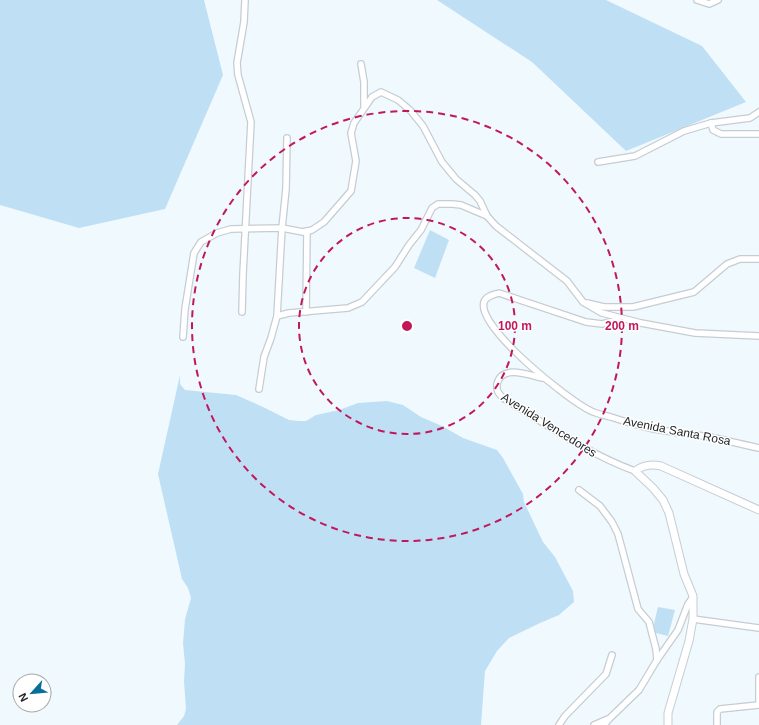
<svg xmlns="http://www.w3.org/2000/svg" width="759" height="725" viewBox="0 0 759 725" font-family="Arial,sans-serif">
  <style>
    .grass { fill: #bfe0f4 }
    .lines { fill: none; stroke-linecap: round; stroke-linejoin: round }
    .minor-casing { stroke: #c5cdd3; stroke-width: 8 }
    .tertiary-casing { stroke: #c5cdd3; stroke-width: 9 }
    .minor { stroke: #fff; stroke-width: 5.5 }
    .tertiary { stroke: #fff; stroke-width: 7 }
    .ring { fill: none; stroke: #c2185b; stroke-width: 2; stroke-dasharray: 7 5 }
    .labels { text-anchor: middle; stroke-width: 3; stroke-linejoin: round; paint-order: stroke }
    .street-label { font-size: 12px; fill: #232628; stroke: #fff }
    .centre { fill: #c2185b; stroke: #fff; stroke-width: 2 }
    .ring-label { font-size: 12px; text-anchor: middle; font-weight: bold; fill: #c2185b; stroke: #fff; stroke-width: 3; stroke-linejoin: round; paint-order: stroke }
  </style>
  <rect width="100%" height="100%" fill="#f0f9fe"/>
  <!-- grass -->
  <g class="grass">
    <path d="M0,0H204L223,75L165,209L79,228L0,205Z"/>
    <path d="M437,0H606L702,46L746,102L626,151L532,62Z"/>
    <path d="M430,230L449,240L435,278L414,268Z"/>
    <path d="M180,375V384L185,390L236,395L261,406L289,420L299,421H306L316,415L339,410L358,403L387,401L403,405L421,417L442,426L463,438L497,450L503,458L523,494L524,502L543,542L555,557L573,591L574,602L559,615L540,623L509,638L497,651L485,671L481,725H177L184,716L186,709L184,681L185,664L183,643L185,619L191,598L188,588L182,579L158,474Z"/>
    <path d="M658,607L675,610L668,636L652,632Z"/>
  </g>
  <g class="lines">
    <defs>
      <g id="minor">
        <path d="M697,0L709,4L718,0"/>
        <path d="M361,64L364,82V106"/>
        <path d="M711,123L713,130L721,134H759"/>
        <path d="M598,162L635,156L684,131L711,123L750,118L759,112"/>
        <path d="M587,303L604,307H633L694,292L727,264L740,259H759"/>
        <path d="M242,312L243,274L251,122L238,75L237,63L244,22L245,0"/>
        <path d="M306,312L307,231"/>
        <path d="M277,316L282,228L286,189L287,138"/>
        <path d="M623,319L602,324L586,322L499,293C493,295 486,296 484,302C476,327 569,401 591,411C597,414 604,415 611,417C629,423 648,429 667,431C679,433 691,434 703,436C722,439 740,444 759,448"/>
        <path d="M183,337L185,309L194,253L201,242L217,233L231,229L282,228L303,232L312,230L324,222L351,191L356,161L351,133L354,123L372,97L381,92L398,100L410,110L423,126L442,162L456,179L475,195L480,201L487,216L496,226L567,281L583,302L602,313L641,323L695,333L759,336"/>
        <path d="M542,378C528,375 502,364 497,384C496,391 499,394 503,398C546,424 588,454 635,471"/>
        <path d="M259,389L264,357L271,338L277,316L289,313L348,308L362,302L395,267L409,245L421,230L432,208L438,204H452L461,205L487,216"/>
        <path d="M579,490L600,506L612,522L618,534L638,609L649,622L656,649L657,660"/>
        <path d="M693,619L759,628"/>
        <path d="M759,677V704"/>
        <path d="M559,725L565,716L606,674L612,655"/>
        <path d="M594,725L608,719"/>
        <path d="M604,725L610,718L639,690L657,660L678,630L688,604L693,597"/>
        <path d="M717,725V712L720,709L759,705"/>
      </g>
      <path id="tertiary" d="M668,725V713L689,641L693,619V596L684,574L669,513L663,500L653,488L635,471C643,465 652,464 661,466L759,510"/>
    </defs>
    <!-- minor casing -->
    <use href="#minor" class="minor-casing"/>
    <!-- tertiary casing -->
    <use href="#tertiary" class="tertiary-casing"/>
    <!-- minor -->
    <use href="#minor" class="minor"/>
    <!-- tertiary -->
    <use href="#tertiary" class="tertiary"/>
  </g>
  <!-- distance rings -->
  <g class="ring">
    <circle cx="407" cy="326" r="108"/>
    <circle cx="407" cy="326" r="215"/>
  </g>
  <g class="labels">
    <!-- street labels -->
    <g class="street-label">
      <text transform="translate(549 425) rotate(32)" y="4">Avenida Vencedores</text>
      <text transform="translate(677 431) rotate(11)" y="4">Avenida Santa Rosa</text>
    </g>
  </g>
  <circle cx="407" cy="326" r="6" class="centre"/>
  <g class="ring-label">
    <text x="515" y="330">100 m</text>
    <text x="622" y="330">200 m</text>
  </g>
  <!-- north arrow -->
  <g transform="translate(32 693) rotate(243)"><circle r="19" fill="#ffffff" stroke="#a7a8a9"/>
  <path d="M0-3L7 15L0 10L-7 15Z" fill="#056e9b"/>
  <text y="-6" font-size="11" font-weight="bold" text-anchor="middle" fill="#232628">N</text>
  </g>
</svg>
